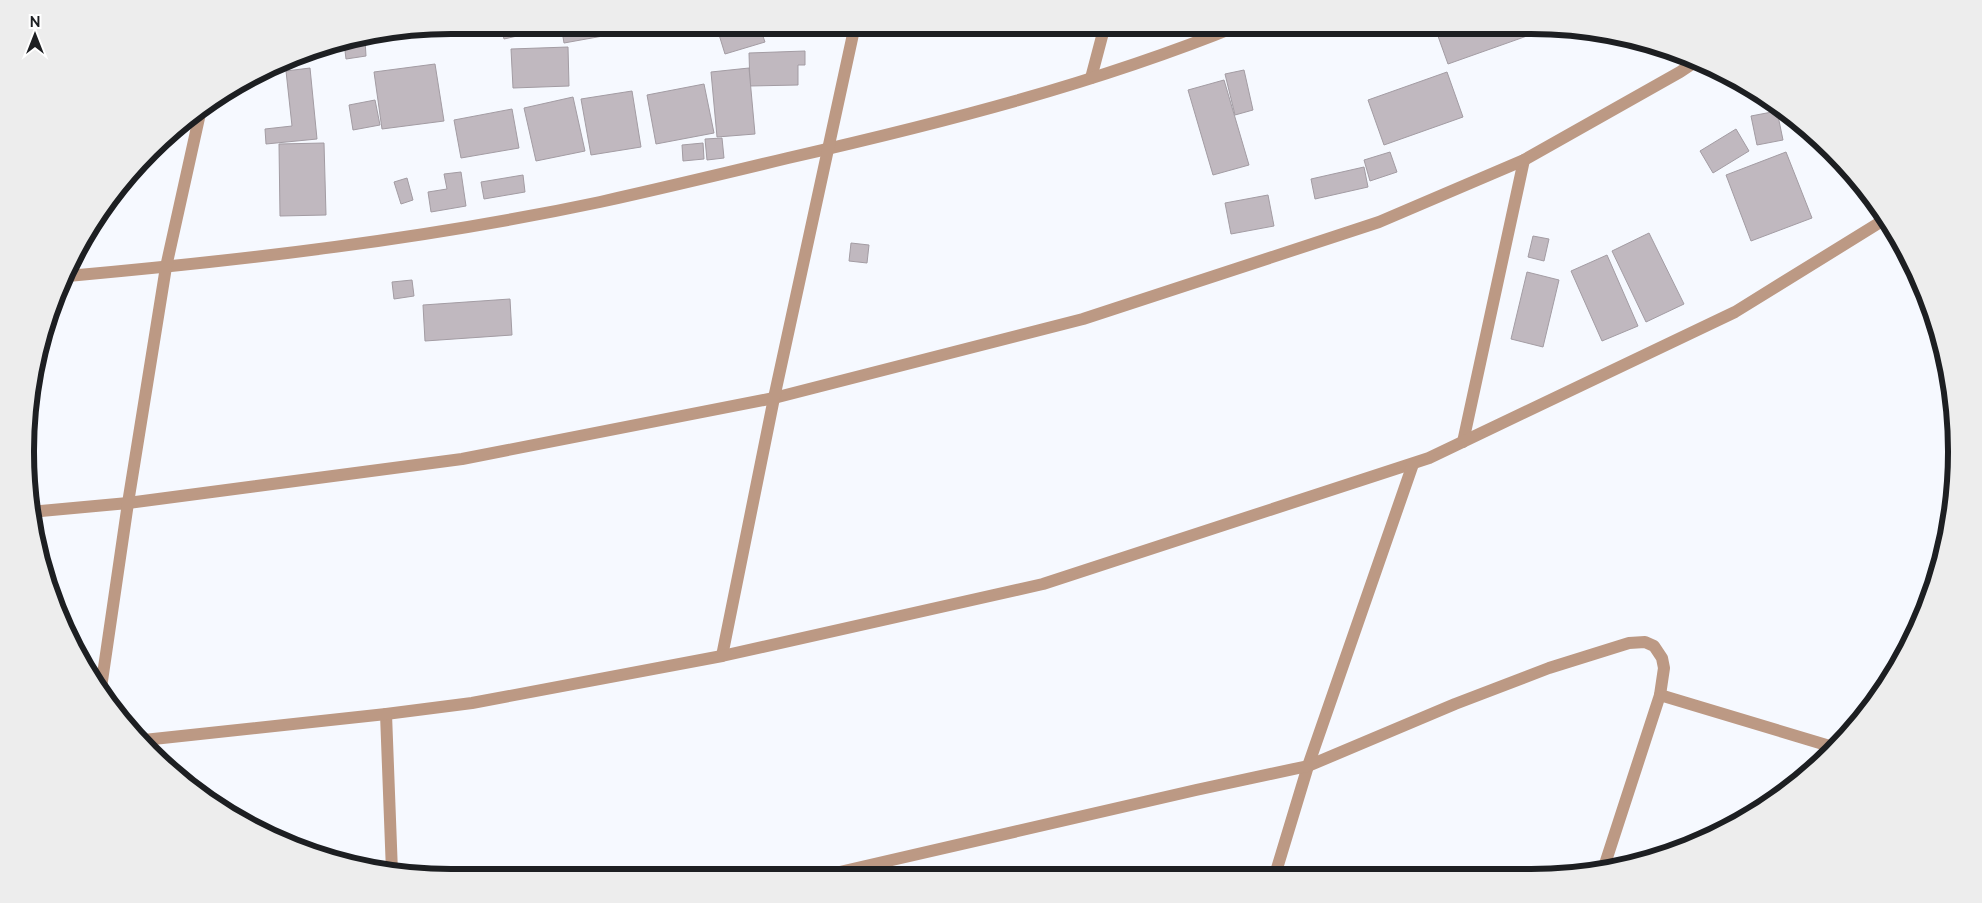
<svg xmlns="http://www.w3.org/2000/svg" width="1982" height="903" viewBox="0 0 1982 903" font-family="Raleway,sans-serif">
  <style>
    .building { fill: #c0b8bf; stroke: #a39ca3 }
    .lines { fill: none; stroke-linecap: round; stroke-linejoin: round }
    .street { stroke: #bc9984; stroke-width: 12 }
    .rim { fill: none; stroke: #1d1f22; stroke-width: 6 }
  </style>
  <rect width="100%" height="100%" fill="#f6f9ff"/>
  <!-- building -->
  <g class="building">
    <path d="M500,25H524L526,34L504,39Z"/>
    <path d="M561,25H601L603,36L564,43Z"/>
    <path d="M716,25H759L765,42L725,54Z"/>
    <path d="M802,25H819L818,30L802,28Z"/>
    <path d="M1434,25H1523L1527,36L1448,64Z"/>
    <path d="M365,40L366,56L346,59L344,43Z"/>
    <path d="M568,47L569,86L513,88L511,49Z"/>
    <path d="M805,51V65H798V85L750,86L749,53Z"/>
    <path d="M435,64L444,121L382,129L374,72Z"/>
    <path d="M310,68L317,139L266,144L265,129L292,126L286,71Z"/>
    <path d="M749,68L755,134L717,137L711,72Z"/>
    <path d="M1244,70L1253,110L1235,115L1225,74Z"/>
    <path d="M1447,72L1463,117L1384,145L1368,100Z"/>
    <path d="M1224,80L1249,165L1213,175L1188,90Z"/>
    <path d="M704,84L714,133L656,144L647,95Z"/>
    <path d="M632,91L641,147L591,155L581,99Z"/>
    <path d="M573,97L585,151L536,161L524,108Z"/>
    <path d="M375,100L380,125L353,130L349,105Z"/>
    <path d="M512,109L519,148L461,158L454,120Z"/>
    <path d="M1777,111L1783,140L1757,145L1751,116Z"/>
    <path d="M1736,129L1749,151L1713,173L1700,151Z"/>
    <path d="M722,138L724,158L707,160L705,139Z"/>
    <path d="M324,143L326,215L280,216L279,144Z"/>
    <path d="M703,143L704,159L683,161L682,145Z"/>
    <path d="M1390,152L1397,172L1370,181L1364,160Z"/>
    <path d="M1786,152L1812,218L1751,241L1726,175Z"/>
    <path d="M1364,167L1368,187L1315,199L1311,179Z"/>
    <path d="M461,172L466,206L431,212L428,192L447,189L444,174Z"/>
    <path d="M523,175L525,192L484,199L481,182Z"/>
    <path d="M407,178L413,200L401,204L394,182Z"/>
    <path d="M1268,195L1274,226L1231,234L1225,203Z"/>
    <path d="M1649,233L1684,304L1646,322L1612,251Z"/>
    <path d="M1533,236L1549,239L1544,261L1528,257Z"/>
    <path d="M851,243L869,245L867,263L849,261Z"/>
    <path d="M1607,255L1638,326L1602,341L1571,271Z"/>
    <path d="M1527,272L1559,280L1543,347L1511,339Z"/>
    <path d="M412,280L414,296L394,299L392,282Z"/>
    <path d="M510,299L512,335L425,341L423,305Z"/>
  </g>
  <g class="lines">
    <!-- street -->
    <g class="street">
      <path d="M1091,78L1105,25"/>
      <path d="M68,276C246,260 425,239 600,202C663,188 726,173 788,158C941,123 1095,84 1240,25"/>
      <path d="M1463,442L1524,160"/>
      <path d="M30,512L128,503L462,459L774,398L1083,319L1379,222L1524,160L1680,72L1698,60"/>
      <path d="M722,656L774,398L855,25"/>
      <path d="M101,688L128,503L166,267L201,109"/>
      <path d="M1660,695L1833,747"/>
      <path d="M386,714L392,872"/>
      <path d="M144,740L386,714L472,703L722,656L1043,584L1429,458L1735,312L1887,218"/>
      <path d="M1275,875L1308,766L1413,464"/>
      <path d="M818,877L1196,790L1308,766L1455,704L1549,668L1629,643L1645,642L1654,646L1662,658L1664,668L1660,695L1603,870"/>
    </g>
  </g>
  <!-- crop -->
  <path d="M0 0H1982V903H0ZM451 34H1531A417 417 0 0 1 1948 451V452A417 417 0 0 1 1531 869H451A417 417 0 0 1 34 452V451A417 417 0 0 1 451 34Z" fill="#ededed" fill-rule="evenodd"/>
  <path class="rim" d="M451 34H1531A417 417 0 0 1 1948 451V452A417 417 0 0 1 1531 869H451A417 417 0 0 1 34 452V451A417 417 0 0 1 451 34Z"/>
  <!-- north arrow -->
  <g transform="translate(35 35)" stroke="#ffffff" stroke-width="4" paint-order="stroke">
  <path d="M0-4L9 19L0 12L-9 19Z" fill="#1d1f22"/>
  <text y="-8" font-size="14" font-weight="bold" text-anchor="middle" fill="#1d1f22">N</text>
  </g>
</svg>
